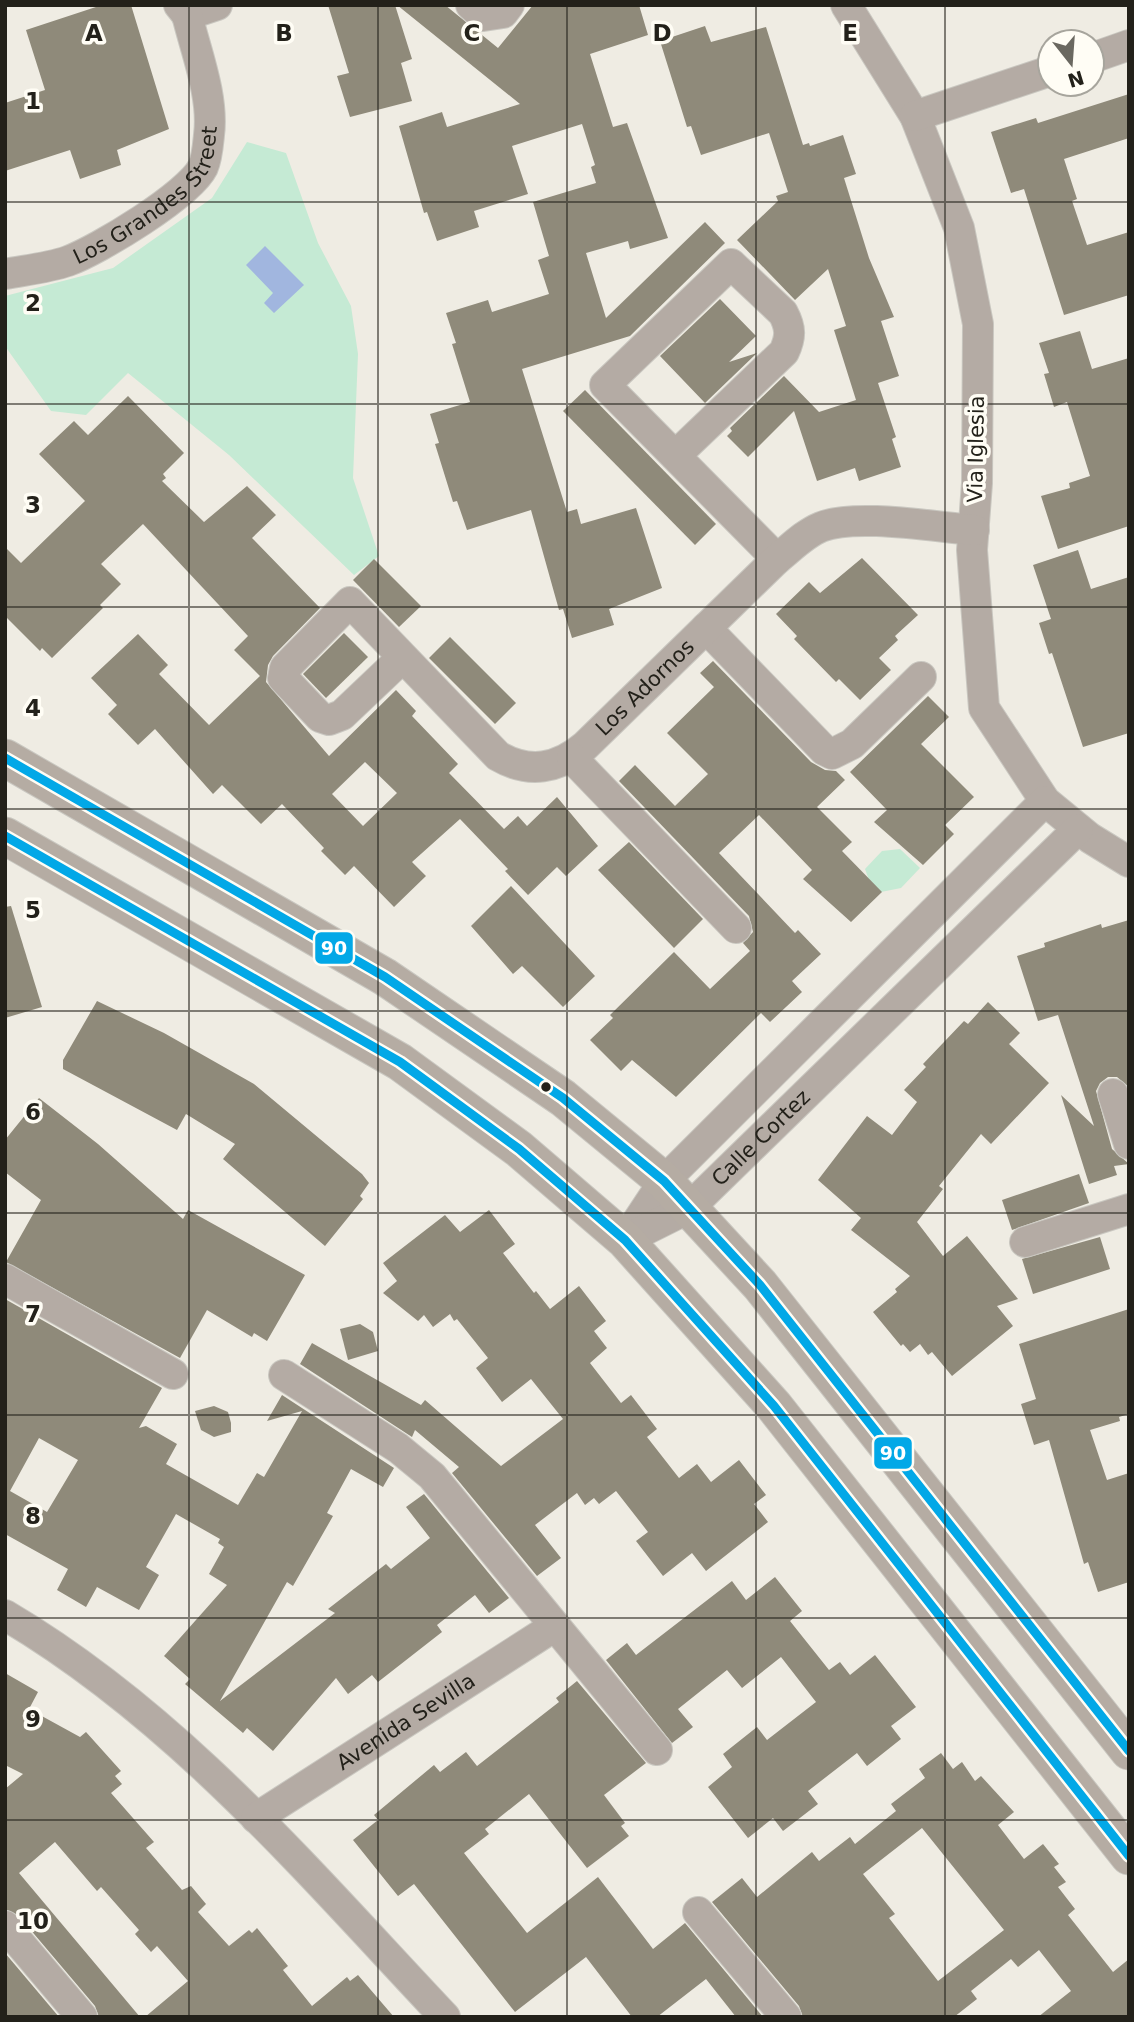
<svg xmlns="http://www.w3.org/2000/svg" width="1134" height="2022" viewBox="0 0 1134 2022" font-family="'DejaVu Sans',sans-serif">
  <style>
    .green { fill: #c5ead4 }
    .water { fill: #a1b6df }
    .building { fill: #8f8a7a; fill-rule: evenodd }
    .lines { fill: none; stroke-linecap: round; stroke-linejoin: round }
    .minor-casing { stroke: #c9c7c0; stroke-width: 32 }
    .major-casing { stroke: #c9c7c0; stroke-width: 39 }
    .minor { stroke: #b4aba4; stroke-width: 30 }
    .major { stroke: #b5aca3; stroke-width: 37 }
    .bus-1-casing { stroke: #fffdf5; stroke-width: 14 }
    .bus-1 { stroke: #02a8e7; stroke-width: 9 }
    .grid { fill: none; stroke: #23211a; stroke-width: 2; stroke-opacity: 0.55 }
    .bus-dot { fill: #23211a; stroke: #fffdf5; stroke-width: 2.5 }
    .labels { text-anchor: middle; stroke-width: 7; stroke-linejoin: round; paint-order: stroke }
    .street-label { font-size: 21px; fill: #23211a; stroke: #fffdf5 }
    .grid-label { font-size: 23px; text-anchor: middle; font-weight: bold; fill: #23211a; stroke: #fffdf5; stroke-width: 7; stroke-linejoin: round; paint-order: stroke }
    .line-badge { stroke: #fffdf5; stroke-width: 2.5 }
    .badge-label { font-size: 19px; text-anchor: middle; font-weight: bold; fill: #fff }
  </style>
  <rect width="100%" height="100%" fill="#efece3"/>
  <!-- green -->
  <g class="green">
    <path d="M247,142L286,153L318,243L351,306L358,354L353,478L379,556L354,575L229,455L128,373L86,415L51,411L5,346V296L113,268L212,198Z"/>
    <path d="M900,849L920,868L901,888L881,892L869,880L865,869L882,851Z"/>
  </g>
  <!-- water -->
  <path class="water" d="M265,246L304,285L274,313L264,303L273,293L246,265Z"/>
  <!-- building -->
  <g class="building">
    <path d="M102,5H131L169,129L117,150L121,165L80,179L70,150L5,171V103L45,90L26,30Z"/>
    <path d="M328,5H395L412,59L401,63L412,101L350,117L337,76L349,73Z"/>
    <path d="M397,5H445L498,48L533,5H639L648,35L590,54L613,127L627,123L668,238L630,249L628,241L586,253L606,318L705,222L725,243L630,336L522,369L567,512L577,509L581,524L636,508L662,588L609,609L614,625L572,638L563,609L559,610L531,510L467,530L457,501L453,502L435,444L439,443L430,414L470,402L452,344L456,343L446,313L488,300L492,312L549,294L538,260L549,256L533,202L596,183L591,167L595,165L582,124L512,146L528,194L474,211L479,227L437,241L427,212L424,213L399,126L442,112L447,127L520,104Z"/>
    <path d="M705,26L711,42L766,27L803,145L809,143L810,146L843,135L856,174L844,178L869,258L894,317L881,321L899,376L878,383L896,437L892,439L901,467L859,481L855,468L817,481L794,411L748,457L727,436L732,431L730,428L784,376L819,412L856,400L834,330L846,326L828,269L795,300L737,240L778,201L776,196L788,192L769,133L701,155L691,126L687,127L660,41Z"/>
    <path d="M1129,94V138L1064,159L1077,199L1072,201L1087,245L1129,232V295L1064,315L1024,189L1011,193L991,132L1036,118L1038,123Z"/>
    <path d="M720,299L756,336L729,362L757,353L705,403L660,356Z"/>
    <path d="M1080,331L1092,369L1129,358V526L1058,549L1041,496L1070,488L1069,483L1090,476L1067,402L1054,407L1044,374L1049,373L1039,343Z"/>
    <path d="M585,390L716,524L695,545L563,411Z"/>
    <path d="M128,396L184,453L163,474L166,478L162,481L204,522L247,486L276,515L252,538L320,608L273,656L268,665L266,682L329,756L396,690L416,711L412,716L458,764L449,773L504,829L518,816L527,826L557,797L598,846L566,876L557,867L528,895L505,871L508,869L460,819L412,862L426,876L394,907L354,866L345,875L321,851L324,848L282,804L261,824L222,785L213,794L155,729L138,745L108,714L117,705L91,678L138,634L168,665L159,674L209,725L260,676L234,650L248,636L143,524L101,564L121,584L100,605L103,608L52,658L42,648L40,651L5,616V547L21,563L85,501L39,454L74,421L88,435ZM365,762L397,793L363,826L332,794Z"/>
    <path d="M1078,550L1091,589L1129,577V733L1083,747L1052,653L1049,654L1039,623L1051,619L1033,565Z"/>
    <path d="M862,558L918,615L895,636L898,640L879,658L891,670L860,700L839,679L836,682L794,639L797,636L776,614L809,582L820,593Z"/>
    <path d="M374,559L421,606L399,627L353,580Z"/>
    <path d="M344,633L368,657L326,698L303,674Z"/>
    <path d="M450,637L516,703L495,724L429,658Z"/>
    <path d="M713,661L811,762L825,770L836,771L845,780L817,807L852,842L842,851L882,892L851,922L803,879L812,870L759,815L719,853L795,933L798,930L821,954L792,981L802,992L770,1022L761,1013L676,1097L632,1060L621,1071L590,1040L613,1018L610,1015L674,952L710,989L750,951L743,943L753,932L749,916L619,781L635,765L675,806L708,774L667,733L714,687L700,673Z"/>
    <path d="M928,696L949,717L921,744L974,797L945,825L954,834L923,865L874,822L887,810L850,772Z"/>
    <path d="M629,842L703,919L674,948L598,870Z"/>
    <path d="M511,886L595,976L563,1007L522,966L513,974L471,926Z"/>
    <path d="M11,906L42,1007L5,1018V907Z"/>
    <path d="M1129,920V1087L1117,1077H1108L1100,1083L1096,1091L1112,1149L1129,1164L1114,1166L1117,1175L1089,1184L1061,1095L1094,1126L1058,1015L1038,1021L1017,956L1045,947L1044,943L1101,924L1102,928Z"/>
    <path d="M97,1001L164,1033L254,1084L362,1174L369,1183L360,1196L363,1199L325,1246L223,1159L235,1144L186,1114L177,1130L63,1069V1060Z"/>
    <path d="M988,1002L1020,1033L1009,1044L1049,1083L991,1144L981,1134L939,1186L943,1189L917,1222L943,1256L967,1236L1018,1299L997,1306L1013,1326L952,1376L932,1352L928,1355L920,1344L910,1352L903,1344L901,1346L873,1312L897,1292L895,1289L910,1276L851,1230L861,1218L818,1180L867,1116L892,1135L917,1102L904,1090L926,1067L923,1064L964,1021L968,1024Z"/>
    <path d="M39,1098L98,1144L183,1219L188,1210L305,1275L267,1341L254,1333L252,1337L207,1310L180,1358L6,1262L41,1200L5,1172V1140Z"/>
    <path d="M1079,1174L1089,1203L1012,1230L1002,1200Z"/>
    <path d="M489,1210L515,1244L503,1253L534,1293L536,1291L550,1309L579,1286L606,1321L594,1331L607,1348L590,1363L621,1403L631,1395L657,1429L647,1437L679,1478L697,1464L711,1482L739,1460L766,1495L754,1504L768,1522L706,1571L692,1553L663,1576L636,1541L648,1532L616,1491L599,1504L594,1498L585,1505L577,1493L535,1525L561,1558L537,1576L452,1473L459,1467L415,1430L412,1437L300,1364L312,1343L421,1405L425,1400L501,1466L563,1419L531,1379L502,1402L476,1368L488,1358L457,1319L454,1321L450,1314L433,1327L424,1315L418,1321L383,1293L397,1281L383,1263L445,1215L460,1232Z"/>
    <path d="M1100,1237L1110,1269L1033,1294L1022,1259Z"/>
    <path d="M5,1299L162,1388L139,1428L146,1426L177,1444L166,1464L238,1505L257,1473L264,1477L302,1411L267,1421L282,1395L394,1468L383,1487L351,1469L327,1513L333,1516L293,1586L287,1582L220,1701L335,1613L328,1609L386,1564L391,1569L430,1538L406,1507L424,1494L509,1598L489,1613L475,1595L437,1625L442,1632L378,1682L372,1675L348,1694L336,1678L273,1751L247,1728L243,1733L185,1684L190,1679L164,1656L227,1585L209,1574L224,1547L218,1543L220,1539L176,1514L146,1567L159,1575L139,1610L97,1587L86,1607L57,1590L68,1569L5,1534ZM39,1438L78,1460L47,1512L10,1491Z"/>
    <path d="M1129,1309V1414L1119,1417L1120,1421L1090,1430L1107,1480L1129,1473V1582L1098,1592L1088,1562L1084,1564L1049,1440L1034,1445L1021,1404L1036,1399L1019,1344Z"/>
    <path d="M360,1324L373,1332L378,1351L348,1360L340,1329Z"/>
    <path d="M214,1406L228,1412L231,1423V1432L214,1437L201,1430L195,1411Z"/>
    <path d="M775,1577L802,1611L790,1621L829,1670L840,1662L850,1675L875,1655L916,1707L891,1726L901,1739L867,1766L857,1753L808,1791L818,1804L783,1831L773,1818L748,1838L708,1787L732,1767L723,1754L757,1727L767,1740L816,1702L781,1657L742,1688L727,1670L678,1709L693,1727L672,1743L606,1660L627,1643L636,1655L732,1581L746,1600Z"/>
    <path d="M5,1673L38,1692L29,1709L80,1737L86,1732L121,1771L115,1776L122,1784L111,1793L154,1842L146,1848L182,1890L191,1886L206,1904L198,1912L229,1946L249,1930L252,1933L257,1928L288,1966L283,1970L312,2006L347,1977L350,1981L358,1975L394,2017H145L188,1981L157,1946L151,1952L135,1934L139,1930L101,1887L97,1891L55,1842L19,1873L140,2017H99L95,2006L18,1915L5,1909V1789L23,1774L5,1765Z"/>
    <path d="M577,1681L646,1763L604,1795L625,1823L621,1826L629,1836L587,1868L529,1794L485,1829L489,1834L464,1853L527,1933L598,1877L653,1949L685,1923L763,2017H736L706,1979L657,2017H632L586,1957L515,2012L414,1884L398,1896L353,1840L378,1820L374,1815L434,1765L440,1772L466,1752L477,1766L559,1702L556,1698Z"/>
    <path d="M941,1753L953,1769L962,1762L975,1781L981,1776L1014,1812L998,1825L1024,1859L1043,1844L1059,1864L1054,1867L1066,1882L1058,1887L1075,1909L1068,1915L1113,1972L1129,1959V2017H1038L1071,1991L1039,1950L1018,1967L1011,1959L971,1991L977,1999L954,2017H803L799,2006L712,1902L742,1878L757,1897L812,1852L819,1861L850,1837L855,1844L896,1811L891,1804L925,1778L919,1769ZM922,1828L1004,1930L938,1981L889,1918L895,1914L863,1874Z"/>
    <path d="M5,1953L59,2017H5Z"/>
  </g>
  <g class="lines">
    <defs>
      <g id="minor">
        <path d="M179,5L187,15L217,5"/>
        <path d="M471,5L483,16L503,13L509,5"/>
        <path d="M846,5L915,116L959,228L978,324L977,483L972,550L984,708L1045,801L1090,838L1129,862"/>
        <path d="M1092,58L1129,45"/>
        <path d="M915,116L1050,71"/>
        <path id="s1" d="M5,274C26,270 48,268 68,261C98,250 189,195 203,167C207,158 208,145 209,135C214,97 196,52 187,15"/>
        <path d="M675,456L784,352C791,337 791,328 783,313L731,264L605,385L777,559"/>
        <path d="M706,628L824,750L832,754L852,744L921,677"/>
        <path id="s2" d="M401,659L342,715L329,720L320,717L283,678L285,668L350,602L498,756C529,774 558,769 585,746L777,559C791,548 804,534 821,527C855,513 935,527 974,530"/>
        <path d="M572,758L736,928"/>
        <path d="M1113,1094L1129,1144"/>
        <path d="M627,1237L664,1181L1045,801"/>
        <path id="s3" d="M625,1240L689,1208L1078,829"/>
        <path d="M1025,1242L1129,1209"/>
        <path d="M5,1279L173,1374"/>
        <path d="M284,1375L398,1448L432,1476L657,1750"/>
        <path d="M5,1615C178,1717 309,1873 445,2017"/>
        <path id="s4" d="M256,1818L555,1626"/>
        <path d="M698,1912L786,2017"/>
        <path d="M5,1926L82,2017"/>
      </g>
      <g id="major">
        <path d="M5,758L385,977L563,1098L664,1181L760,1285L1129,1751"/>
        <path d="M5,836L400,1062L519,1149L625,1240L774,1406L1129,1856"/>
      </g>
    </defs>
    <!-- minor casing -->
    <use href="#minor" class="minor-casing"/>
    <!-- major casing -->
    <use href="#major" class="major-casing"/>
    <!-- minor -->
    <use href="#minor" class="minor"/>
    <!-- major -->
    <use href="#major" class="major"/>
    <defs>
      <g id="bus-1">
        <path d="M5,758L385,977L563,1098L664,1181L760,1285L1129,1751"/>
        <path d="M5,836L400,1062L519,1149L625,1240L774,1406L1129,1856"/>
      </g>
    </defs>
    <!-- bus-1 casing -->
    <use href="#bus-1" class="bus-1-casing"/>
    <!-- bus-1 -->
    <use href="#bus-1" class="bus-1"/>
  </g>
  <!-- grid -->
  <path class="grid" d="M189,5V2017M378,5V2017M567,5V2017M756,5V2017M945,5V2017M5,202H1129M5,404H1129M5,607H1129M5,809H1129M5,1011H1129M5,1213H1129M5,1415H1129M5,1618H1129M5,1820H1129"/>
  <!-- markers -->
  <circle class="bus-dot" cx="546" cy="1087" r="6"/>
  <g class="labels">
    <!-- street labels -->
    <g class="street-label">
      <text dy="7" stroke="none"><textPath href="#s1" startOffset="172">Los Grandes Street</textPath></text>
      <text transform="translate(976 449) rotate(-89)" y="7">Via Iglesia</text>
      <text dy="7" stroke="none"><textPath href="#s2" startOffset="653">Los Adornos</textPath></text>
      <text dy="7" stroke="none"><textPath href="#s3" startOffset="172">Calle Cortez</textPath></text>
      <text dy="7" stroke="none"><textPath href="#s4" startOffset="178">Avenida Sevilla</textPath></text>
    </g>
  </g>
  <g class="grid-label">
    <text x="94" y="41">A</text>
    <text x="284" y="41">B</text>
    <text x="472" y="41">C</text>
    <text x="662" y="41">D</text>
    <text x="850" y="41">E</text>
    <text x="33" y="109">1</text>
    <text x="33" y="311">2</text>
    <text x="33" y="513">3</text>
    <text x="33" y="716">4</text>
    <text x="33" y="918">5</text>
    <text x="33" y="1120">6</text>
    <text x="33" y="1322">7</text>
    <text x="33" y="1524">8</text>
    <text x="33" y="1727">9</text>
    <text x="33" y="1929">10</text>
  </g>
  <g class="line-badge">
    <rect x="314" y="931" width="40" height="34" rx="7" fill="#02a8e7"/>
    <rect x="873" y="1436" width="40" height="34" rx="7" fill="#02a8e7"/>
  </g>
  <g class="badge-label">
    <text x="334" y="955">90</text>
    <text x="893" y="1460">90</text>
  </g>
  <!-- border -->
  <rect width="1134" height="2022" fill="none" stroke="#23211a" stroke-width="14"/>
  <!-- north arrow -->
  <g transform="translate(1071 63) rotate(163)"><circle r="33" fill="#fffdf5" stroke="#a7a59d" stroke-width="2"/>
  <path d="M0-5L12 26L0 18L-12 26Z" fill="#6a6860"/>
  <text y="-10" font-size="19" font-weight="bold" text-anchor="middle" fill="#23211a">N</text>
  </g>
</svg>
